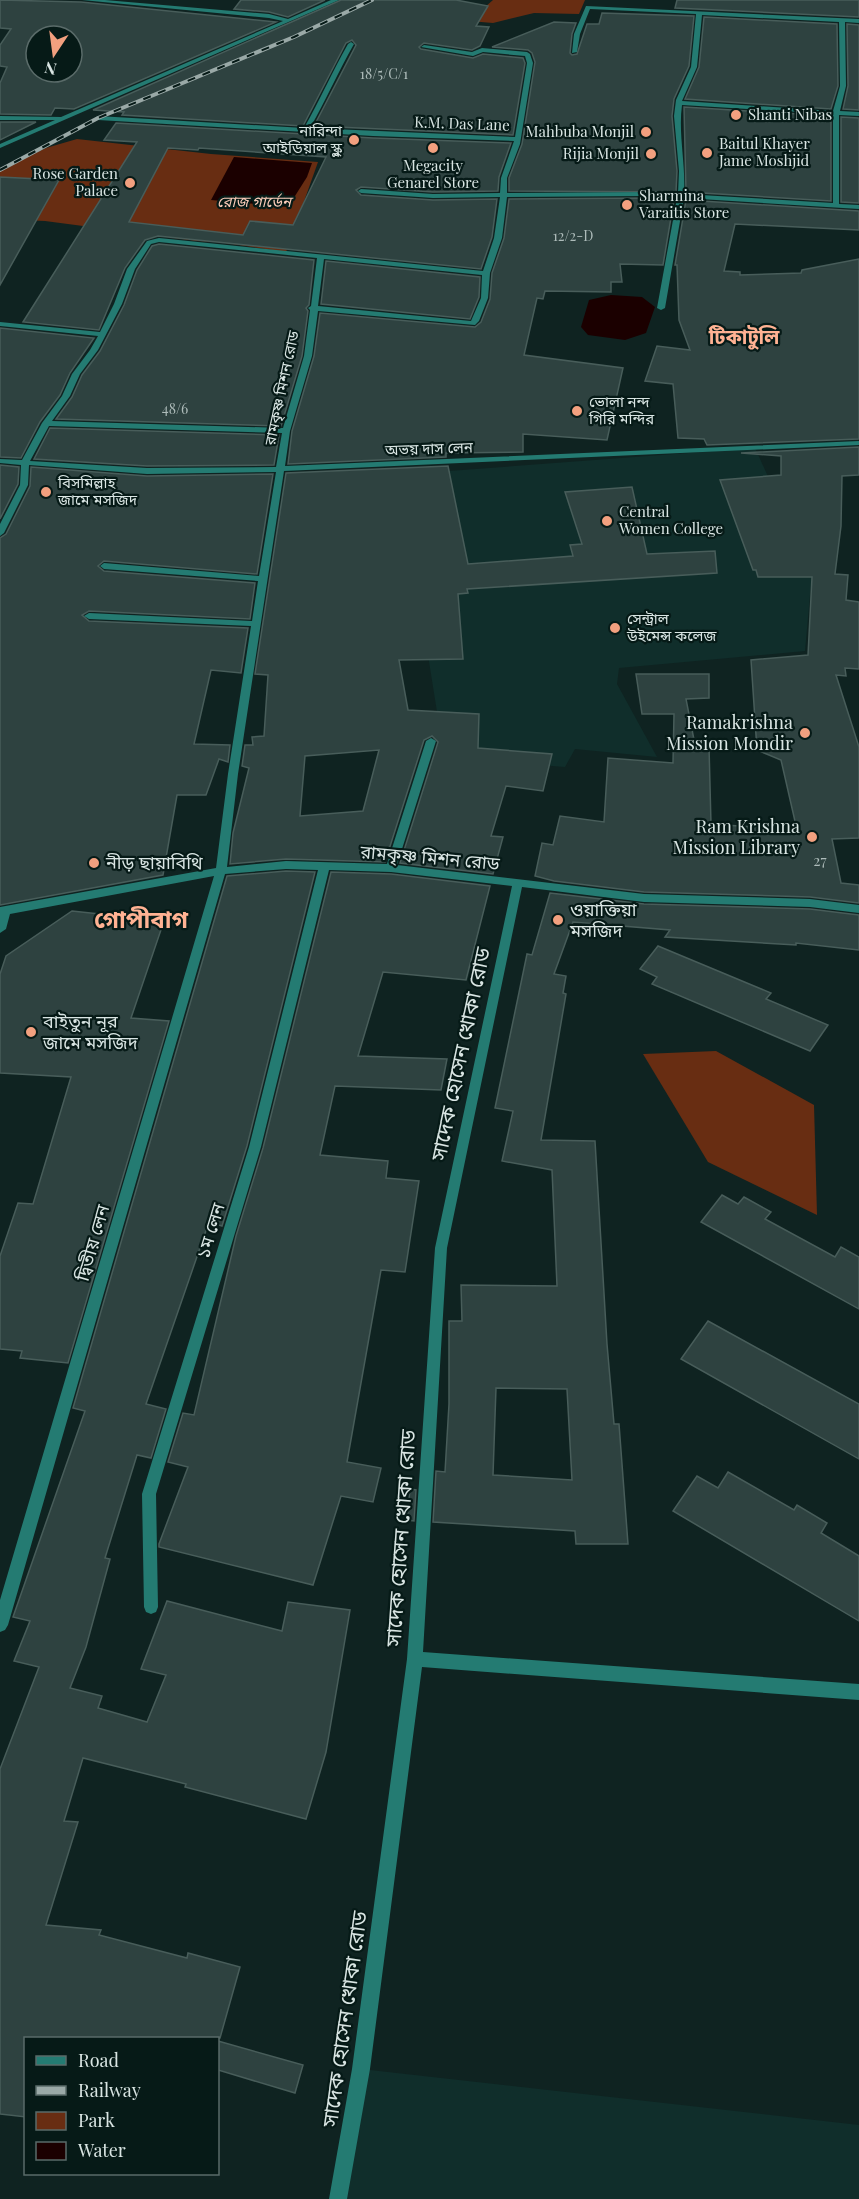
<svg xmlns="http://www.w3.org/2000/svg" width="859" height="2199" viewBox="0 0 859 2199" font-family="'Playfair Display','Noto Sans Bengali',serif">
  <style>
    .built { fill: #102e2b }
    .green { fill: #682d12 }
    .water { fill: #1b0000 }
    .building { fill: #2e4240; stroke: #485d5a; stroke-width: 1.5; fill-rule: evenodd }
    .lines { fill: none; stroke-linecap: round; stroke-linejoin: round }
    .street { fill: #247b72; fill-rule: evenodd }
    .rail-casing { stroke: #9aa9a7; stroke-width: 4 }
    .rail { stroke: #061a17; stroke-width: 2; stroke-dasharray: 8; stroke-linecap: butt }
    .poi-dot { fill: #f2a07f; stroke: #061a17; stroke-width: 2 }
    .labels { text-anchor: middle; stroke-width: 4.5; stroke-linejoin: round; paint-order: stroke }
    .far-number-label { font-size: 14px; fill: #aebcba }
    .far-poi-label { font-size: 15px; fill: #d9e5e3; stroke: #061a17; text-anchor: start }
    .far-street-label { font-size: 15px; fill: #d9e5e3; stroke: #061a17 }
    .far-park-label { font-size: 15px; font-style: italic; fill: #fcccb9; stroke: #061a17 }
    .number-label { font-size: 15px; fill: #aebcba }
    .poi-label { font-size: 18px; fill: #d9e5e3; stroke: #061a17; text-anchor: start }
    .street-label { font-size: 18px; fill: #d9e5e3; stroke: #061a17 }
    .far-district-label { font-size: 20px; font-weight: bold; fill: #ffb293; stroke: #061a17 }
    .near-street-label { font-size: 21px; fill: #d9e5e3; stroke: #061a17 }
    .district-label { font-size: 24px; font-weight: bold; fill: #ffb293; stroke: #061a17 }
  </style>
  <rect width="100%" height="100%" fill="#0f2321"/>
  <!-- built -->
  <g class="built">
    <path d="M755,448L812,573L805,651L619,668L617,684L657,757L575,749L565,767L437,757L441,737L420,605L393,472L449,471Z"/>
    <path d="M361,2069L859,2125V2199H338Z"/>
  </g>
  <!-- green -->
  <g class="green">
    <path d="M493,0H585L579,14L534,13L493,23L469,21Z"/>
    <path d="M77,139L211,154L318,162L286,252L219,242L197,241L45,221L0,219V169L46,148Z"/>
    <path d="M716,1051L814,1105L817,1215L708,1162L643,1054Z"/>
  </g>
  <!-- water -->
  <g class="water">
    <path d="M234,157L312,163L307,177L288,207L211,200Z"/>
    <path d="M611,295L642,297L655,307L646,333L625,340L588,335L581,327L589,300Z"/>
  </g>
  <!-- building -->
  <g class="building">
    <path d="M0,0L81,2L276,22L74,109L55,108L51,115L0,114V83L7,67L0,66V45L11,29L0,28ZM36,36H72V72H36Z"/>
    <path d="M241,0H325L288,17L269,12L234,9Z"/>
    <path d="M341,0H456L488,6L476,26L489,27L480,46L472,50L424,43L419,47L421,49L473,58L483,54L523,58L525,63L513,135L314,126L356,45L352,40L346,43L303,126L122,115L124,112L93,110Z"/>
    <path d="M677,0H859V17L675,8Z"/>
    <path d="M602,13L694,16L689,66L674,99L672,116L677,171L676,192L509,191V178L522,144L535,62L532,53L528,50L492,47L554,22L576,23L572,34L570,53L572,55L577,54L587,24H599Z"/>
    <path d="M704,17L837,24L838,86L831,109L685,99L699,67Z"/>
    <path d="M847,24L859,25V110L843,109L848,86Z"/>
    <path d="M684,107L831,116V201L686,192Z"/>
    <path d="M841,117L859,118V203L841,202Z"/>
    <path d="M0,122H36L0,140Z"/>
    <path d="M116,123L373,138L511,143L499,177L498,191L433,192L361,187L356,190L361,195L433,200L497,199L492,237L481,269L158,236L145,240L125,268L99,330L23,322L137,142L104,140ZM168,148L198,150L199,148L326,157L293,225L250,221L243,235L129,222Z"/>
    <path d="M0,177L59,180L0,285Z"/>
    <path d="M648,198L674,200L663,265L620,264L622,282H611V292L545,291L543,299L537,298L524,355L623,368L607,440L523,434V452L446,453V457L288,464L292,431L314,356L320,313L475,327L481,322L490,299L492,273L504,238L509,199Z"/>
    <path d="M686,200L859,211V230L735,224L724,271L740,272V275L801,273L802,270L859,259V439L707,445L704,439L678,438L673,384L645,381L657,346L690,350L679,320L677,265H675Z"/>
    <path d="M159,244L314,260L309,305L306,308L308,311L302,356L281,426L56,419L72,397L82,375L100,351L124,305L137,270L152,246Z"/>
    <path d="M326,261L480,277L479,297L470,319L321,304Z"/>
    <path d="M0,328L94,338L70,373L60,395L40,422L21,458L0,457Z"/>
    <path d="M50,428L279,435L274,465L147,466L34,459Z"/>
    <path d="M859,447V475L842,476L841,526L835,574L848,575L846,600L859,602V669L845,668L846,676L836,675L859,747V838L832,839L841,883L859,885V903L810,897L644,892L554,881L535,876L542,843L553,845L560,816L604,822L608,758L673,763L674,714H642L636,674H709V698L686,699L695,745L709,746L711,824L797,830L781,760L757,750L751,660L808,655L812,577H758L756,570H753L720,480L781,475V456L741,453Z"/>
    <path d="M0,465L19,467L18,484L0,519Z"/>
    <path d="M448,466L468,564L573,556L570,545L582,544L565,492L632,487L647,554L715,551L717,573L467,589L468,593L458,594L463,659L399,660L408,710L479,714L478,748L552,754L543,791L506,786L491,836L503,837L493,874L400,863L438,742L432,736L424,740L385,862L286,859L230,864L233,833L249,768L242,766L245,745H253L252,737L264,736L268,675L255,674L286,473ZM379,750L363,811L300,816L305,756Z"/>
    <path d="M31,467L147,476L273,474L257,574L104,561L98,566L104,571L255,583L250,619L89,611L82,615L89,621L248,628L241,673L211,670L194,744L230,745L228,762L219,759L206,795H177L163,875L0,905V538L6,534L30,486Z"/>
    <path d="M286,871L315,872L247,1146L222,1226L209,1222L146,1404L166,1409L151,1458L137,1455L105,1558L110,1559L86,1647L70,1688L102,1696L98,1708L147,1722L166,1675L141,1669L167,1601L282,1631L288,1602L350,1610L326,1752L306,1819L185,1787L186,1784L83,1758L64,1821L78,1822L46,1925L101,1930L99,1935L187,1958L188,1953L240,1967L220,2038H26V2117L0,2114V1769L39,1667L14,1661L30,1621L13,1617L85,1411L73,1408L227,876Z"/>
    <path d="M331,872L391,874L490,886L466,980L383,972L358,1056L447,1059L441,1090L335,1086L320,1155L388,1161L386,1178L419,1181L405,1272L381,1270L347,1462L381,1468L373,1502L341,1496L313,1585L159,1547V1544L188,1467L168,1462L183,1413L194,1415L236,1236L263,1148Z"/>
    <path d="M550,893L644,904L810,909L859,915V950L796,943V945L665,937L670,930L573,922L554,974L566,976L563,993L566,994L541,1140L595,1141L607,1344L614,1424H619L628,1544H576L575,1531L433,1522L436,1471L445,1472L449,1404V1321H462L461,1285L557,1286L552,1170L502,1161L513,1111L495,1108L527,954L532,955ZM496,1388L567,1389L572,1480L493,1475Z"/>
    <path d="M72,911L164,921L131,1018L169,1021L68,1363L20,1358L22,1351L0,1349V1256L18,1203L33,1204L71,1077L0,1073V974L6,956Z"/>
    <path d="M658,946L771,993L766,999L828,1025L810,1051L652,984L657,977L640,969Z"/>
    <path d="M722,1195L738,1204L744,1197L771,1212L765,1219L835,1257L841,1247L859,1257V1309L701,1222Z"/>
    <path d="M708,1321L859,1404V1459L681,1359Z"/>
    <path d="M728,1472L794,1510L797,1505L827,1523L821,1533L859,1556V1621L673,1511L697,1476L718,1488Z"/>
    <path d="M410,1489L416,1490L414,1521L407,1520Z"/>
    <path d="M218,2041L303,2065L295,2093L218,2070Z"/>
  </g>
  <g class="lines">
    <!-- street -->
    <g class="street">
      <path d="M82,0H105L269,14L288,19L331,0H339L0,148V144L55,120H0V116L61,117L283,21L269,18Z"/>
      <path d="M586,6L859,19V23L845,22L846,86L840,111L859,112V116L839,115V204L859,205V209L684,198L665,308L661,310L657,308L677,198L648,196L507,197L502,238L490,273L488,298L479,321L475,325L318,311L312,356L290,431L285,466L859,441V445L284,471L238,774L227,867L286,861L387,864L426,741L431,738L436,741L397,865L644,894L810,899L859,905V913L810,907L644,902L522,887L447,1248L423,1652L859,1684V1700L422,1667L370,2069L347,2199H329L352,2069L407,1659L435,1248L512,886L391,872L329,870L261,1147L156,1494L158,1607L156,1612L151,1614L146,1612L144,1607L142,1494L249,1147L318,870L286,869L225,874L8,1625L5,1630L0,1632V1600L214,876L10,914L6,929L0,933V907L216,868L228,774L251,626L89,619L84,616L89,613L252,621L258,581L104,569L100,566L104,563L259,576L276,472L147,474L29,465L28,485L4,533L0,536V524L20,485L21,465L0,463V459L22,460L42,423L62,396L72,374L90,350L98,336L0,326V322L100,332L114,304L127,269L147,241L159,238L483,271L494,238L500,197L433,198L361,193L358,191L361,189L433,194L500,193L501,178L514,141L373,136L98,120L95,118L98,116L304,128C320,100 332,72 348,44L351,42L354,44C338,72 326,100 310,128L515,137L527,63L525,56L483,52L473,56L421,47L424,45L472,52L482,48L527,52L530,54L533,63L520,144L507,178V193L648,192L678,194L679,171L674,116L676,100L691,67L696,14L590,9L580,34L577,52L572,53L574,34ZM702,15L839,22L840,86L833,111L682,101L697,67ZM682,105L833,114V203L684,194C686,165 678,134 682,105ZM159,242L317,258L311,306L308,308L310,310L304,356L283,428L52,421L70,396L80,374L98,350L122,304L135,269L151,244ZM324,259L482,275L481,298L471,321L318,306ZM49,426L282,433L276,467L147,468L30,461Z"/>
    </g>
    <defs>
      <path id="rail" d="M0,170L98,118L294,37L372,0"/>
    </defs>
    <!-- rail casing -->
    <use href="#rail" class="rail-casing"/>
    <!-- rail -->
    <use href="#rail" class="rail"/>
  </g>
  <!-- markers -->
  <g class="poi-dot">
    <circle cx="736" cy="115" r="6"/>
    <circle cx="646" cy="132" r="6"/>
    <circle cx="354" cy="140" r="6"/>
    <circle cx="433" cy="148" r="6"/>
    <circle cx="707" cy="153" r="6"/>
    <circle cx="651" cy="154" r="6"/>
    <circle cx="130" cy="183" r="6"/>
    <circle cx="627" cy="205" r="6"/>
    <circle cx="577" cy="411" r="6"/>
    <circle cx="46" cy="492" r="6"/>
    <circle cx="607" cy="521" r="6"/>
    <circle cx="615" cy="628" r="6"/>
    <circle cx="805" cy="733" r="6"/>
    <circle cx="812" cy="837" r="6"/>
    <circle cx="94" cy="863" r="6"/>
    <circle cx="558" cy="920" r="6"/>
    <circle cx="31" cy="1032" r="6"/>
  </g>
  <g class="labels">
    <!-- far-number labels -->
    <g class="far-number-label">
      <text x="384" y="79">18/5/C/1</text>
      <text x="573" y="241">12/2-D</text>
      <text x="175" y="414">48/6</text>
    </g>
    <!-- far-poi labels -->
    <g class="far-poi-label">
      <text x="748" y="120">Shanti Nibas</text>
      <text x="342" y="136" text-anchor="end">নারিন্দা<tspan x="342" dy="17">আইডিয়াল স্কুল</tspan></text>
      <text x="634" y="137" text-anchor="end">Mahbuba Monjil</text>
      <text x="719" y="149">Baitul Khayer<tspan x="719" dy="17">Jame Moshjid</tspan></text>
      <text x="639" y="159" text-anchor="end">Rijia Monjil</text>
      <text x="433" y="171" text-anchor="middle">Megacity<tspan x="433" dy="17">Genarel Store</tspan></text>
      <text x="118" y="179" text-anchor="end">Rose Garden<tspan x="118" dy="17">Palace</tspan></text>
      <text x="639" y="201">Sharmina<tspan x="639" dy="17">Varaitis Store</tspan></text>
      <text x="589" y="407">ভোলা নন্দ<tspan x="589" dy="17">গিরি মন্দির</tspan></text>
      <text x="58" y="488">বিসমিল্লাহ<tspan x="58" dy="17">জামে মসজিদ</tspan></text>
      <text x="619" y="517">Central<tspan x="619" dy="17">Women College</tspan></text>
      <text x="627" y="624">সেন্ট্রাল<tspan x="627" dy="17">উইমেন্স কলেজ</tspan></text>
    </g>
    <!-- far-street labels -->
    <g class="far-street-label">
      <text transform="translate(462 124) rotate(2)" y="5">K.M. Das Lane</text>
      <text transform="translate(282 388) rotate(-78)" y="5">রামকৃষ্ণ মিশন রোড</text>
      <text transform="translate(429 449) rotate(-2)" y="5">অভয় দাস লেন</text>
    </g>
    <!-- far-park labels -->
    <g class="far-park-label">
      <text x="254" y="207">রোজ গার্ডেন</text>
    </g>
    <!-- number labels -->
    <g class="number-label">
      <text x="820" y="866">27</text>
    </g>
    <!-- poi labels -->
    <g class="poi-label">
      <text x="793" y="729" text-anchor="end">Ramakrishna<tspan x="793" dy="21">Mission Mondir</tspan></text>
      <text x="800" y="833" text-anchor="end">Ram Krishna<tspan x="800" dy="21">Mission Library</tspan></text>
      <text x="106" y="869">নীড় ছায়াবিথি</text>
      <text x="570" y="916">ওয়াক্তিয়া<tspan x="570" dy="21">মসজিদ</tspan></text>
      <text x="43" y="1028">বাইতুন নূর<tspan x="43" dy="21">জামে মসজিদ</tspan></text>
    </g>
    <!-- street labels -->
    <g class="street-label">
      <text transform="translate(430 858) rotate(5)" y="6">রামকৃষ্ণ মিশন রোড</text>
      <text transform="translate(211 1231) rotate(-73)" y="6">১ম লেন</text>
      <text transform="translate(93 1243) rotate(-74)" y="6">দ্বিতীয় লেন</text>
    </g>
    <!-- far-district labels -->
    <g class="far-district-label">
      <text x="744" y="344">টিকাটুলি</text>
    </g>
    <!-- near-street labels -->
    <g class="near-street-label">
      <text transform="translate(461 1054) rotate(-78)" y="7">সাদেক হোসেন খোকা রোড</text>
      <text transform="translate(401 1538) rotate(-86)" y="7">সাদেক হোসেন খোকা রোড</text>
      <text transform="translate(345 2019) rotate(-82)" y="7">সাদেক হোসেন খোকা রোড</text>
    </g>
    <!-- district labels -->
    <g class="district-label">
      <text x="141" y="928">গোপীবাগ</text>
    </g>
  </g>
  <!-- legend -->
  <rect x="24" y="2037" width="195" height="138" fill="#061a17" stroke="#5a6b69" stroke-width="1.5"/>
  <rect x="36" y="2056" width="30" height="9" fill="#247b72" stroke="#5a6b69" stroke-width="1.5"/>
  <text x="78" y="2067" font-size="18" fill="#d9e5e3">Road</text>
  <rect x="36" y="2086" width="30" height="9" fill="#9aa9a7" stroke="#5a6b69" stroke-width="1.5"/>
  <text x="78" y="2097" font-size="18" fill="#d9e5e3">Railway</text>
  <rect x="36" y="2112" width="30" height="18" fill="#682d12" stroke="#5a6b69" stroke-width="1.5"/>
  <text x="78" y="2127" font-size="18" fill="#d9e5e3">Park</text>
  <rect x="36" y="2142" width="30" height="18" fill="#1b0000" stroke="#5a6b69" stroke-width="1.5"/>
  <text x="78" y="2157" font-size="18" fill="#d9e5e3">Water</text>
  <!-- north arrow -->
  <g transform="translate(54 54) rotate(193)"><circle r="28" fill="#061a17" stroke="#5a6b69" stroke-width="1.5"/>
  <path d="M0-4.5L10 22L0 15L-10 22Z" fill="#f2a07f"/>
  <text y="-9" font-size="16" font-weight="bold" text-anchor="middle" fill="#d9e5e3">N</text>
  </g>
</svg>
